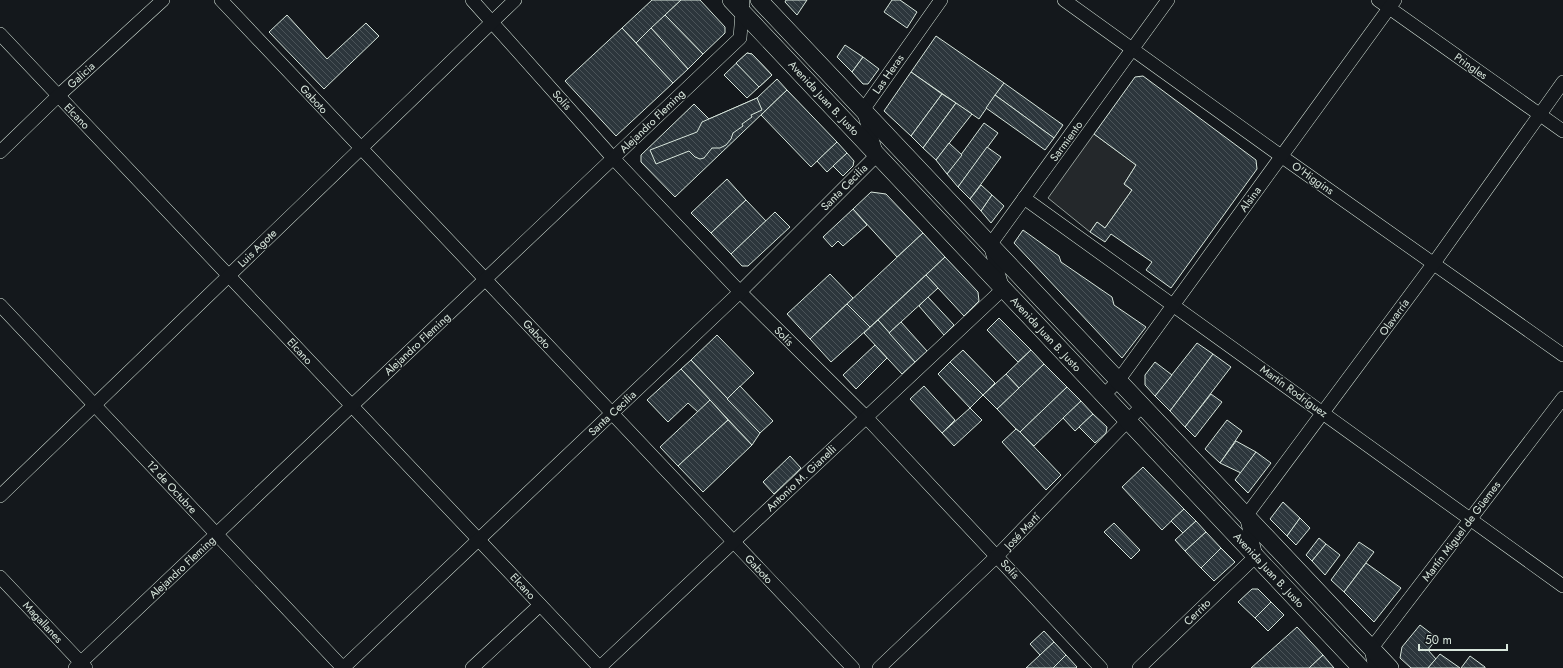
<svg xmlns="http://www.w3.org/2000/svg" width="1563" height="668" viewBox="0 0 1563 668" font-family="Jost,sans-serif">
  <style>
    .parking { fill: #24282b; stroke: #939e99 }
    .building { fill: url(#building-back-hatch); stroke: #d8e6dc }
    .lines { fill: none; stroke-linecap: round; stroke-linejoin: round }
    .minor-casing { stroke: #d8e6dc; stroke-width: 14 }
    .major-casing { stroke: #d8e6dc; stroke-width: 18 }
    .minor { stroke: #14181c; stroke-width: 13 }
    .major { stroke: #14181c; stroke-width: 17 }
    .labels { text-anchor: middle; stroke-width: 3; stroke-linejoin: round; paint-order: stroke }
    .street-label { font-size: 11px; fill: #d8e6dc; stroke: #14181c }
  </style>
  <defs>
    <pattern id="building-back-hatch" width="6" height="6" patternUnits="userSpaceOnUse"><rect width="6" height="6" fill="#2c363c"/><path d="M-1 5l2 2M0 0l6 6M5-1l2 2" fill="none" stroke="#4a5358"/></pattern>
  </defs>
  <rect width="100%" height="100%" fill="#14181c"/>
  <!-- parking -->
  <path class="parking" d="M1094,134L1136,165L1124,184L1132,190L1105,228L1097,222L1090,232L1048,198Z"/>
  <!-- building -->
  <g class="building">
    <path d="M652,0H681L636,43L622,28Z"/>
    <path d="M681,0H700L725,27V33L703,54L665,15Z"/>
    <path d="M786,0H807L797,15L785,2Z"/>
    <path d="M892,0H900L917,12L907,28L884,12Z"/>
    <path d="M287,15L327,59L366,23L379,36L324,89L269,32Z"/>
    <path d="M665,15L703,54L688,69L651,28Z"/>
    <path d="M622,28L673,83L616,136L565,81Z"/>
    <path d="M651,28L688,69L673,83L636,43Z"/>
    <path d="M936,36L1004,83L979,119L911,72Z"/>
    <path d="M845,45L863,57L852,72L837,57Z"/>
    <path d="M747,53L752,54L772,75L747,98L724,75Z"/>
    <path d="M747,53L752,54L772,75L759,87L736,63Z"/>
    <path d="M863,57L879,69L868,84H863L852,72Z"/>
    <path d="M911,72L942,94L911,136L884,111Z"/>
    <path d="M1143,76L1256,160L1257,169L1171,288L1146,270L1152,262L1111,234L1105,242L1090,232L1097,222L1105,228L1132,190L1124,184L1136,165L1094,134L1135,77Z"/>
    <path d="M777,79L787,90L675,197L641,162V155L694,104L709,119L757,98Z"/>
    <path d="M1004,83L1063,125L1054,138L995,95Z"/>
    <path d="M787,90L837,142L811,167L761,115Z"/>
    <path d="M942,94L956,103L923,148L911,136Z"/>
    <path d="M995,95L1054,138L1045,150L986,108Z"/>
    <path d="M757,98L762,110L751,115L752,117L742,124L743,126L733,133L731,139L726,145L720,148H712L704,158L700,159L695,157L689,151L656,164L650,150L697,132L702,122Z"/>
    <path d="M956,103L972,114L936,160L923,148Z"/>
    <path d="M984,123L998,133L958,187L947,174Z"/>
    <path d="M837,142L847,153L827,172L817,161Z"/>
    <path d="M949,143L962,155L947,174L936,160Z"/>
    <path d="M987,147L1001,157L970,199L958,187Z"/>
    <path d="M847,153L854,161L853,166L843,176L833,166Z"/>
    <path d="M727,179L746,200L711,233L691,213Z"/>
    <path d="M981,185L992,195L981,211L970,199Z"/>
    <path d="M871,192L886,194L923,233L897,257L853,209Z"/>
    <path d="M992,195L1004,206L991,223L981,211Z"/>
    <path d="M746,200L766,221L731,254L711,233Z"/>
    <path d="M853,209L867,225L843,246L838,241L832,247L823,237Z"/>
    <path d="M775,212L790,227L748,266H742L731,254Z"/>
    <path d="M1023,230L1059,256L1061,262L1112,297L1114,305L1146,327L1122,358L1014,243Z"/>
    <path d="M923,233L945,257L870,327L847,304Z"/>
    <path d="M945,257L978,292L979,301L964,316L926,275Z"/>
    <path d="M830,274L853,298L810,339L787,314Z"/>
    <path d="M926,275L938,288L889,333L878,320Z"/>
    <path d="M928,297L954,325L944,335L919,306Z"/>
    <path d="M847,304L870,327L831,362L810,339Z"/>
    <path d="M999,318L1031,350L1018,362L987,330Z"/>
    <path d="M878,320L915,362L902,374L864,333Z"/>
    <path d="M901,322L927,351L915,362L889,333Z"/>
    <path d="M717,335L754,373L727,399L691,360Z"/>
    <path d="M1197,343L1213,354L1170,411L1155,396Z"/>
    <path d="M875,345L887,358L856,389L843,375Z"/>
    <path d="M963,350L995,383L983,395L950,362Z"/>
    <path d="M1031,350L1044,364L1019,388L1006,374Z"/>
    <path d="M1213,354L1231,367L1185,427L1170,411Z"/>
    <path d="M691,360L760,433L752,445L681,369Z"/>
    <path d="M950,362L983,395L970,408L938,374Z"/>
    <path d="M1155,362L1172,375L1155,396L1145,385V375Z"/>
    <path d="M1044,364L1067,387L1020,432L1016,429L997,409Z"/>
    <path d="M681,369L710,400L698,412L688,403L668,422L647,400Z"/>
    <path d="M1006,374L1019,388L997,409L983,395Z"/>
    <path d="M740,386L773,421L760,433L727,399Z"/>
    <path d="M924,386L955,420L942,433L910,399Z"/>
    <path d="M1067,387L1081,401L1034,446L1020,432Z"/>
    <path d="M1211,394L1222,402L1195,437L1185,427Z"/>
    <path d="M710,400L728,420L678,466L660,447Z"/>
    <path d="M1081,401L1093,414L1075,431L1063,418Z"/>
    <path d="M970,408L982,420L954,446L942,433Z"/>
    <path d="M1093,414L1107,427L1106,433L1095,443L1079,427Z"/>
    <path d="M728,420L752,445L703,492L678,466Z"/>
    <path d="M1227,420L1242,431L1220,463L1205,449Z"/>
    <path d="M1016,429L1020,432L1061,475L1046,490L1002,442Z"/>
    <path d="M1236,441L1256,452L1241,473L1220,463Z"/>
    <path d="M1256,452L1271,463L1248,493L1235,480Z"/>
    <path d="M790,456L801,468L774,494L763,482Z"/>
    <path d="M1143,467L1184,509L1162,530L1122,487Z"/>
    <path d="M1283,502L1300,518L1287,536L1270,519Z"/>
    <path d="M1184,509L1196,521L1183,533L1171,521Z"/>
    <path d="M1300,518L1310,528L1296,545L1287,536Z"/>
    <path d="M1196,521L1206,532L1185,551L1175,540Z"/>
    <path d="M1114,523L1140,550L1131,559L1104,532Z"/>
    <path d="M1206,532L1221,548L1201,568L1185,551Z"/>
    <path d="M1319,538L1326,544L1312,561L1306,555Z"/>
    <path d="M1359,542L1374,552L1344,592L1331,580Z"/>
    <path d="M1326,544L1340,555L1325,575L1312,561Z"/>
    <path d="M1221,548L1235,562L1214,581L1201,568Z"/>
    <path d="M1366,563L1401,588L1374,622L1344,592Z"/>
    <path d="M1252,589H1258L1271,602L1255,618L1238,602Z"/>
    <path d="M1271,602L1284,615L1268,631L1255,618Z"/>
    <path d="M1420,625L1437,638L1428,650L1436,659L1428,668H1411L1400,658L1402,647Z"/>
    <path d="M1297,627L1323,655L1309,668H1251Z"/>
    <path d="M1044,631L1054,642L1040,655L1030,644Z"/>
    <path d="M1054,642L1066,655L1053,668H1026Z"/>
    <path d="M1440,654L1460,668H1428Z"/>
    <path d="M1066,655L1077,667L1076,668H1053Z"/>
    <path d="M1323,655L1334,668H1309Z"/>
    <path d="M1470,656L1485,667V668H1461Z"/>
  </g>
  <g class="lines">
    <defs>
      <g id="minor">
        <path d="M221,0L853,668"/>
        <path d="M472,0L613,158L740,292L866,417L1101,668"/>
        <path d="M1064,0L1281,156L1563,355"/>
        <path d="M1378,0L1563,131"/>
        <path d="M0,34L600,668"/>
        <path d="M0,152L58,96L163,0"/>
        <path d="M1024,198L1563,586"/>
        <path d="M0,305L343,668L740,292L877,155L863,110L941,0"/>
        <path d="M1104,395L1118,381L1395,0"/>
        <path d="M0,496L515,0"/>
        <path d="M0,577L86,668"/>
        <path d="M75,668L740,38L743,0"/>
        <path d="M472,668L540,605"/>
        <path d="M599,668L1003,289L990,245L1168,0"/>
        <path d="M879,668L997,556L1142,406"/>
        <path d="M1139,668L1256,556L1246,516L1434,263L1563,82"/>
        <path d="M1375,668L1371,649L1563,398"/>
      </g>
      <g id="major">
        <path d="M731,0L1361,668"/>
        <path d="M759,0L1390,668"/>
      </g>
    </defs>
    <!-- minor casing -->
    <use href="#minor" class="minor-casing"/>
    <!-- major casing -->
    <use href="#major" class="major-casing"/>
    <!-- minor -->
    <use href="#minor" class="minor"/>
    <!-- major -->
    <use href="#major" class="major"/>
  </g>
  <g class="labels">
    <!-- street labels -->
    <g class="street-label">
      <text transform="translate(1471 66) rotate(35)" y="4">Pringles</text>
      <text transform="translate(888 74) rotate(-55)" y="4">Las Heras</text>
      <text transform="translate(81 75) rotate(-42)" y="4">Galicia</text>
      <text transform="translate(824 98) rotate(47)" y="4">Avenida Juan B. Justo</text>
      <text transform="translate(314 99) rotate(47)" y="4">Gaboto</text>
      <text transform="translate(562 100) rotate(48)" y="4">Solís</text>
      <text transform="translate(77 116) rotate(46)" y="4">Elcano</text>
      <text transform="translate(652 121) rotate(-44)" y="4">Alejandro Fleming</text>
      <text transform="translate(1066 141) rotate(-54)" y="4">Sarmiento</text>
      <text transform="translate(1313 178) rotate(35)" y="4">O'Higgins</text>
      <text transform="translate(844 187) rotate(-45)" y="4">Santa Cecilia</text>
      <text transform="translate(1250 199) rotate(-54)" y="4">Alsina</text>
      <text transform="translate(257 248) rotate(-44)" y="4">Luis Agote</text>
      <text transform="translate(1394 317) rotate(-54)" y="4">Olavarría</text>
      <text transform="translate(537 334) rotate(47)" y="4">Gaboto</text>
      <text transform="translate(1046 334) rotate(47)" y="4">Avenida Juan B. Justo</text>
      <text transform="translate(784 336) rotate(45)" y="4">Solís</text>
      <text transform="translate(417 344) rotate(-43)" y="4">Alejandro Fleming</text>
      <text transform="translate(300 351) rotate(47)" y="4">Elcano</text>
      <text transform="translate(1294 391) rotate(36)" y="4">Martín Rodríguez</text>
      <text transform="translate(612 413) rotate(-43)" y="4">Santa Cecilia</text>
      <text transform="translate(801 478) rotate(-43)" y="4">Antonio M. Gianelli</text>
      <text transform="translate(172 487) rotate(47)" y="4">12 de Octubre</text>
      <text transform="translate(1022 531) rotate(-46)" y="4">José Martí</text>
      <text transform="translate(1461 531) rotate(-53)" y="4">Martín Miguel de Güemes</text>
      <text transform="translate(182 567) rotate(-43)" y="4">Alejandro Fleming</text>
      <text transform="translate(759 569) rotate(47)" y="4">Gaboto</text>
      <text transform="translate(1010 569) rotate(47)" y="4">Solís</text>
      <text transform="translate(1269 570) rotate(47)" y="4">Avenida Juan B. Justo</text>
      <text transform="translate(523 586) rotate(47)" y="4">Elcano</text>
      <text transform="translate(1197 612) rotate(-44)" y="4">Cerrito</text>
      <text transform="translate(43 622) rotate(47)" y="4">Magallanes</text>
    </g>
  </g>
  <!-- scale -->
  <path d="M1419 644v6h88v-6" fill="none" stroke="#d8e6dc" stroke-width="2"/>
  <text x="1425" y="644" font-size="12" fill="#d8e6dc" stroke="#14181c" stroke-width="3" paint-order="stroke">50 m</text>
</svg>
